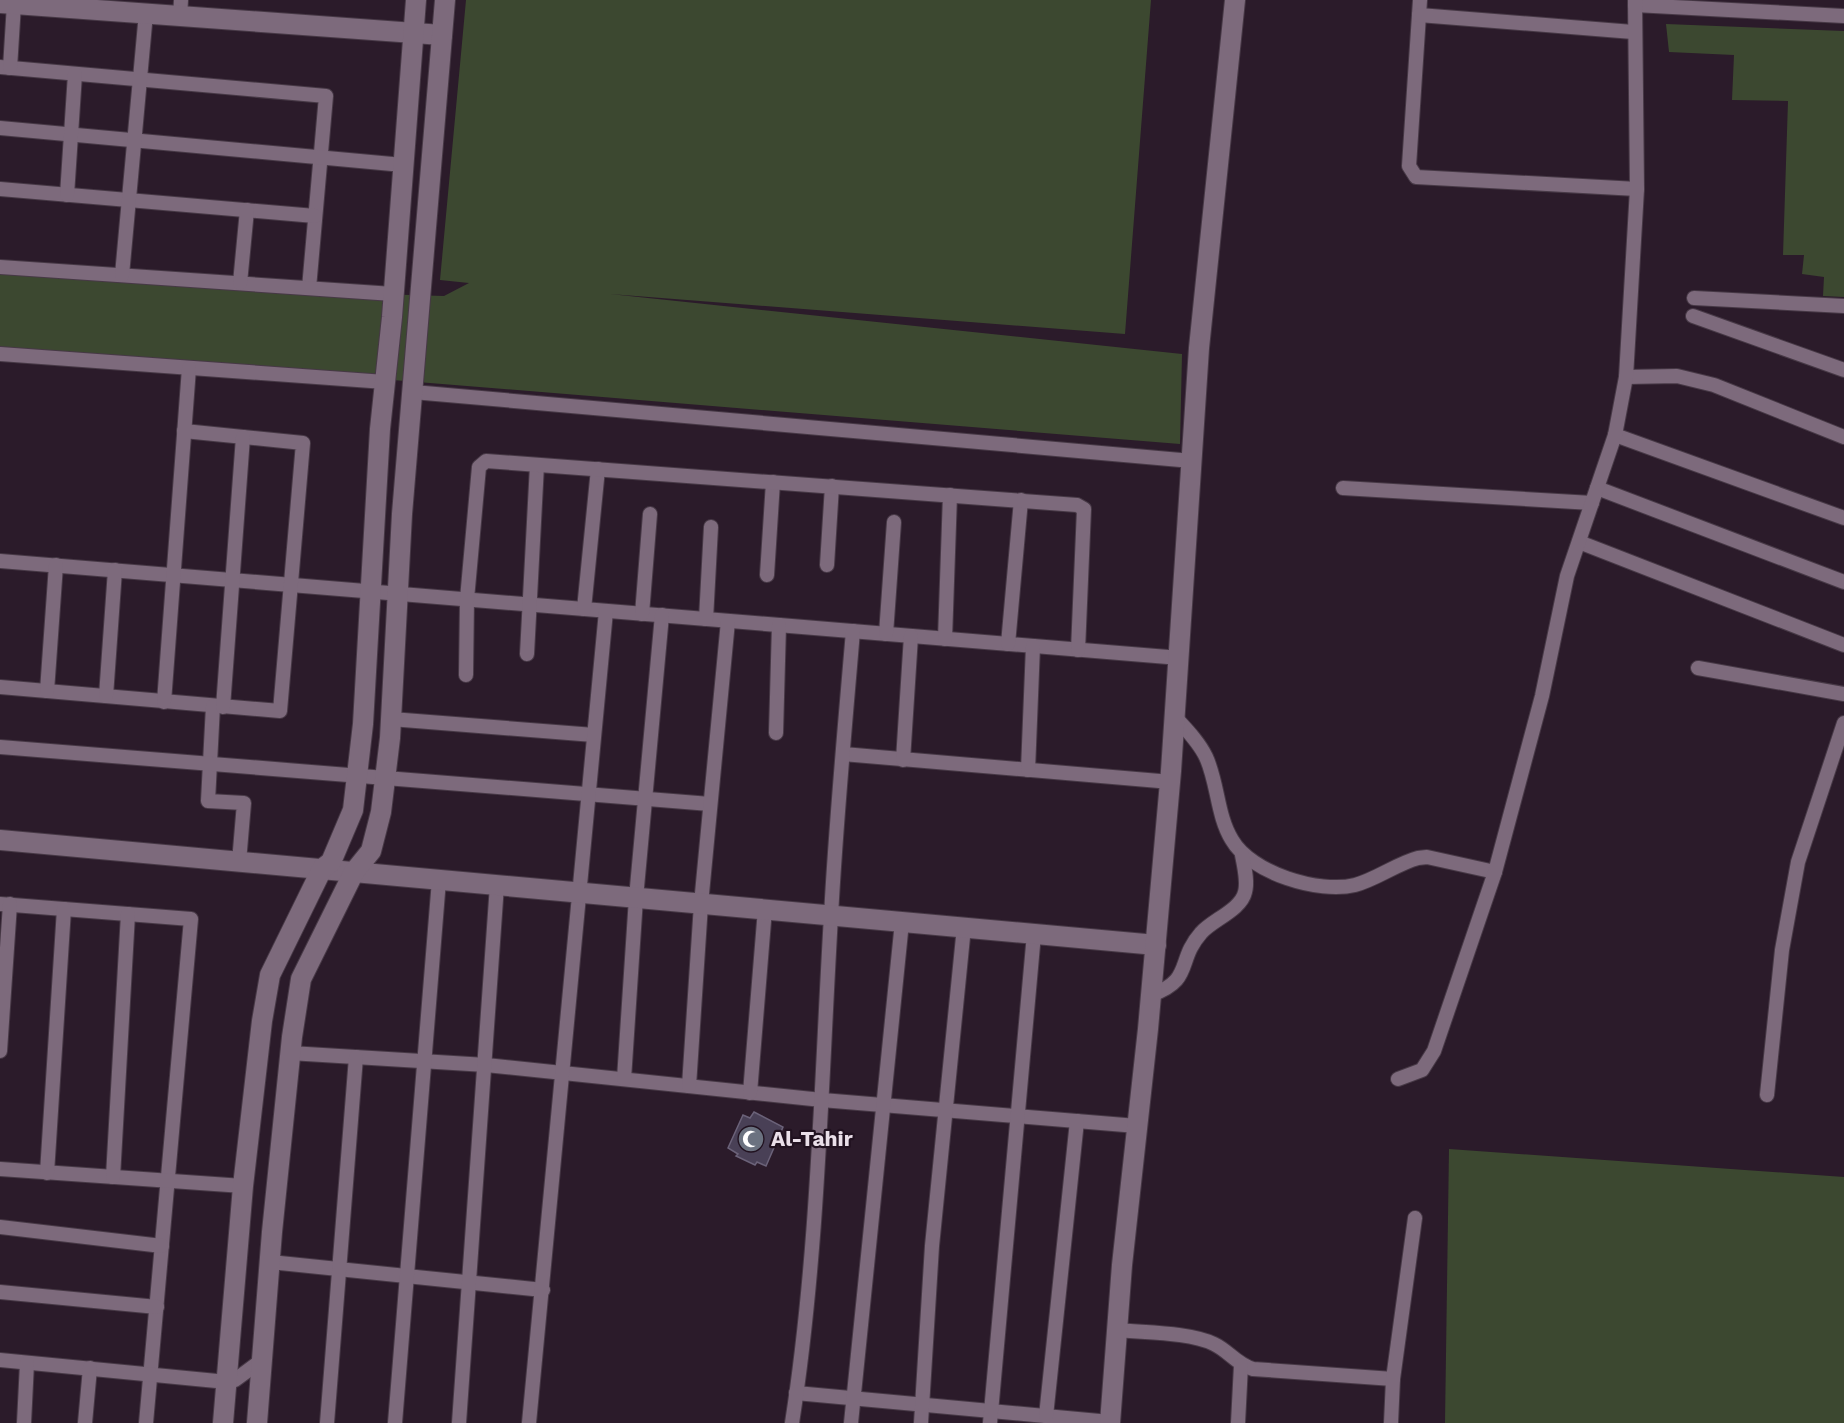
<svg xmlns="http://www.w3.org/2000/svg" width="1844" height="1423" viewBox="0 0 1844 1423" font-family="'Work Sans',sans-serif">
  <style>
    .green { fill: #3c4830 }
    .building { fill: #494056; stroke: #6b6279; stroke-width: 1.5 }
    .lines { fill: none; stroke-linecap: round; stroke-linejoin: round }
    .street-casing { stroke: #473946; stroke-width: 16 }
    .secondary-casing { stroke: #473946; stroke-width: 22 }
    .street { stroke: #7d6a7c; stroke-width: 14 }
    .secondary { stroke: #7d6a7c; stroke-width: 20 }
    .labels { text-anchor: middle; stroke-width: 4.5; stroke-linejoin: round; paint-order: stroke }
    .poi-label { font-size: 21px; font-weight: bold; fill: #eadfe9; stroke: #211220; text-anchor: start }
  </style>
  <rect width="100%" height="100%" fill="#2b1b2a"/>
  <!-- green -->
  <g class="green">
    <path d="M466,0H1151L1125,334L610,294L1182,354L1180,444L0,348V270L310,292L444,296L469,283L440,280Z"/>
    <path d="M1666,24L1844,31V297L1823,296L1824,277L1802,274L1804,255H1783L1788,101L1732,100L1734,55L1669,52Z"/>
    <path d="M1449,1149L1844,1177V1423H1445Z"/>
  </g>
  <!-- building -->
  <path class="building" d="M754,1112L783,1127L766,1166L757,1162L755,1165L736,1156L738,1154L728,1148L743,1115L750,1118Z"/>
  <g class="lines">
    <defs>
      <g id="street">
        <path d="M1420,0L1409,166L1416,177L1637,189"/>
        <path d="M1635,5L1844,16"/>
        <path d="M1419,15L1633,32"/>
        <path d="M180,16L181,0"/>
        <path d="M0,67L326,96L309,288"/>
        <path d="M10,68L14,4"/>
        <path d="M0,128L403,165"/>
        <path d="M0,189L315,216"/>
        <path d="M67,195L75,74"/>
        <path d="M0,267L393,294"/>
        <path d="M122,275L146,13"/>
        <path d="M240,283L247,210"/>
        <path d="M1694,298L1844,306"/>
        <path d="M1693,316L1844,370"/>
        <path d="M0,354L385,382"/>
        <path d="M1626,377L1677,376L1714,385L1844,437"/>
        <path d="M413,392L1192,461"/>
        <path d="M1615,435L1844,518"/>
        <path d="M1343,488L1592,503"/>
        <path d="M1597,488L1844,582"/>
        <path d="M1579,542L1844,645"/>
        <path d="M0,561L1180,658"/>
        <path d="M827,565L832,486"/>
        <path d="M767,575L773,482"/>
        <path d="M584,609L598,469"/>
        <path d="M642,614L650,514"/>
        <path d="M706,619L711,527"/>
        <path d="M886,634L894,522"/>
        <path d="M945,639L950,495"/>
        <path d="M1008,644L1021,500"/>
        <path d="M527,654L537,465"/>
        <path d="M1698,668L1844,694"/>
        <path d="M466,675L467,599L479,467L486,461L1077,505L1084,509L1078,650"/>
        <path d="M0,687L280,711L303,443L184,431"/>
        <path d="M47,691L56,565"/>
        <path d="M106,696L115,570"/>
        <path d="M164,702L189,368"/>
        <path d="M213,706L208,801L244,803L239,862"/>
        <path d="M223,707L243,437"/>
        <path d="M1175,717C1186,729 1199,742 1206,757C1218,783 1217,816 1232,840C1251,873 1319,894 1355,885C1377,879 1396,864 1418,858L1427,857L1495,872"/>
        <path d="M391,719L594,735"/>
        <path d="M776,733L779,625"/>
        <path d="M0,747L710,804"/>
        <path d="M843,754L1171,782"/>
        <path d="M903,760L911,636"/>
        <path d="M1028,770L1033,646"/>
        <path d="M0,904L191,919L146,1423"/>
        <path d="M1151,995C1194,980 1176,961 1201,933C1212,920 1241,910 1245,892C1248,881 1244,866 1242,855"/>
        <path d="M0,1051L10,904"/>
        <path d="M290,1053L486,1065L822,1100L1137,1126"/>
        <path d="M624,1079L636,898L662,615"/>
        <path d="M1398,1079L1422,1070L1434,1051L1495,872L1542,696L1567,576L1615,435L1626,377L1637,189L1635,0"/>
        <path d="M689,1086L701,904L728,621"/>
        <path d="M750,1093L765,909"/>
        <path d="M1767,1095L1782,950L1798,862L1844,723"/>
        <path d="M0,1169L243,1186"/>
        <path d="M47,1173L64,909"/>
        <path d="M113,1177L128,914"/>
        <path d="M0,1227L162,1246"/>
        <path d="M270,1262L543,1290"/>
        <path d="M0,1292L157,1307"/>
        <path d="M1117,1330C1144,1333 1189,1332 1214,1344C1229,1351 1236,1364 1253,1369L1393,1379"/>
        <path d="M0,1360L227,1382L235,1380L262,1360"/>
        <path d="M796,1393L1110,1422"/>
        <path d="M1046,1416L1077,1121"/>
        <path d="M24,1423L27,1363"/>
        <path d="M85,1423L90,1368"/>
        <path d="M327,1423L356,1057"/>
        <path d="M395,1423L439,880"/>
        <path d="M459,1423L497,885"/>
        <path d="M529,1423L606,611"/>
        <path d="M792,1423C818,1256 821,1085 831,916C836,821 845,726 853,631"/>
        <path d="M851,1423L902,922"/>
        <path d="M921,1423L932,1246L964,927"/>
        <path d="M990,1423L1034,934"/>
        <path d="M1238,1423L1241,1365"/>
        <path d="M1391,1423L1393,1379L1415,1218"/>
      </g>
      <g id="secondary">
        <path d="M0,3L442,35"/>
        <path d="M0,840L1156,945"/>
        <path d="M223,1423L243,1186L262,1021L270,975L322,869L331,862L353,810L363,724L380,429L392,317L416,0"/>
        <path d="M257,1423L272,1232L292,1037L301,979L354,872L371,851L381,812L390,738L402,514L445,0"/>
        <path d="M1110,1423L1122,1265L1148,1029L1171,771L1199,348L1235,0"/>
      </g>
    </defs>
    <!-- street casing -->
    <use href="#street" class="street-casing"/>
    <!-- secondary casing -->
    <use href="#secondary" class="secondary-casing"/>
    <!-- street -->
    <use href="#street" class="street"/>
    <!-- secondary -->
    <use href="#secondary" class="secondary"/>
  </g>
  <!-- icons -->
  <defs>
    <symbol id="mosque-disc" viewBox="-11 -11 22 22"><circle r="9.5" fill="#6b7280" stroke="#211220"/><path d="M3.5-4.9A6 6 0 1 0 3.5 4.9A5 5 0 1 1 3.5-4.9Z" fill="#fff"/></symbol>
  </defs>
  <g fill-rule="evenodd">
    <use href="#mosque-disc" x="736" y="1124" width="30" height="30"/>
  </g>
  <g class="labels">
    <!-- poi labels -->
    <g class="poi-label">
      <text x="771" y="1146">Al-Tahir</text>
    </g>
  </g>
</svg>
